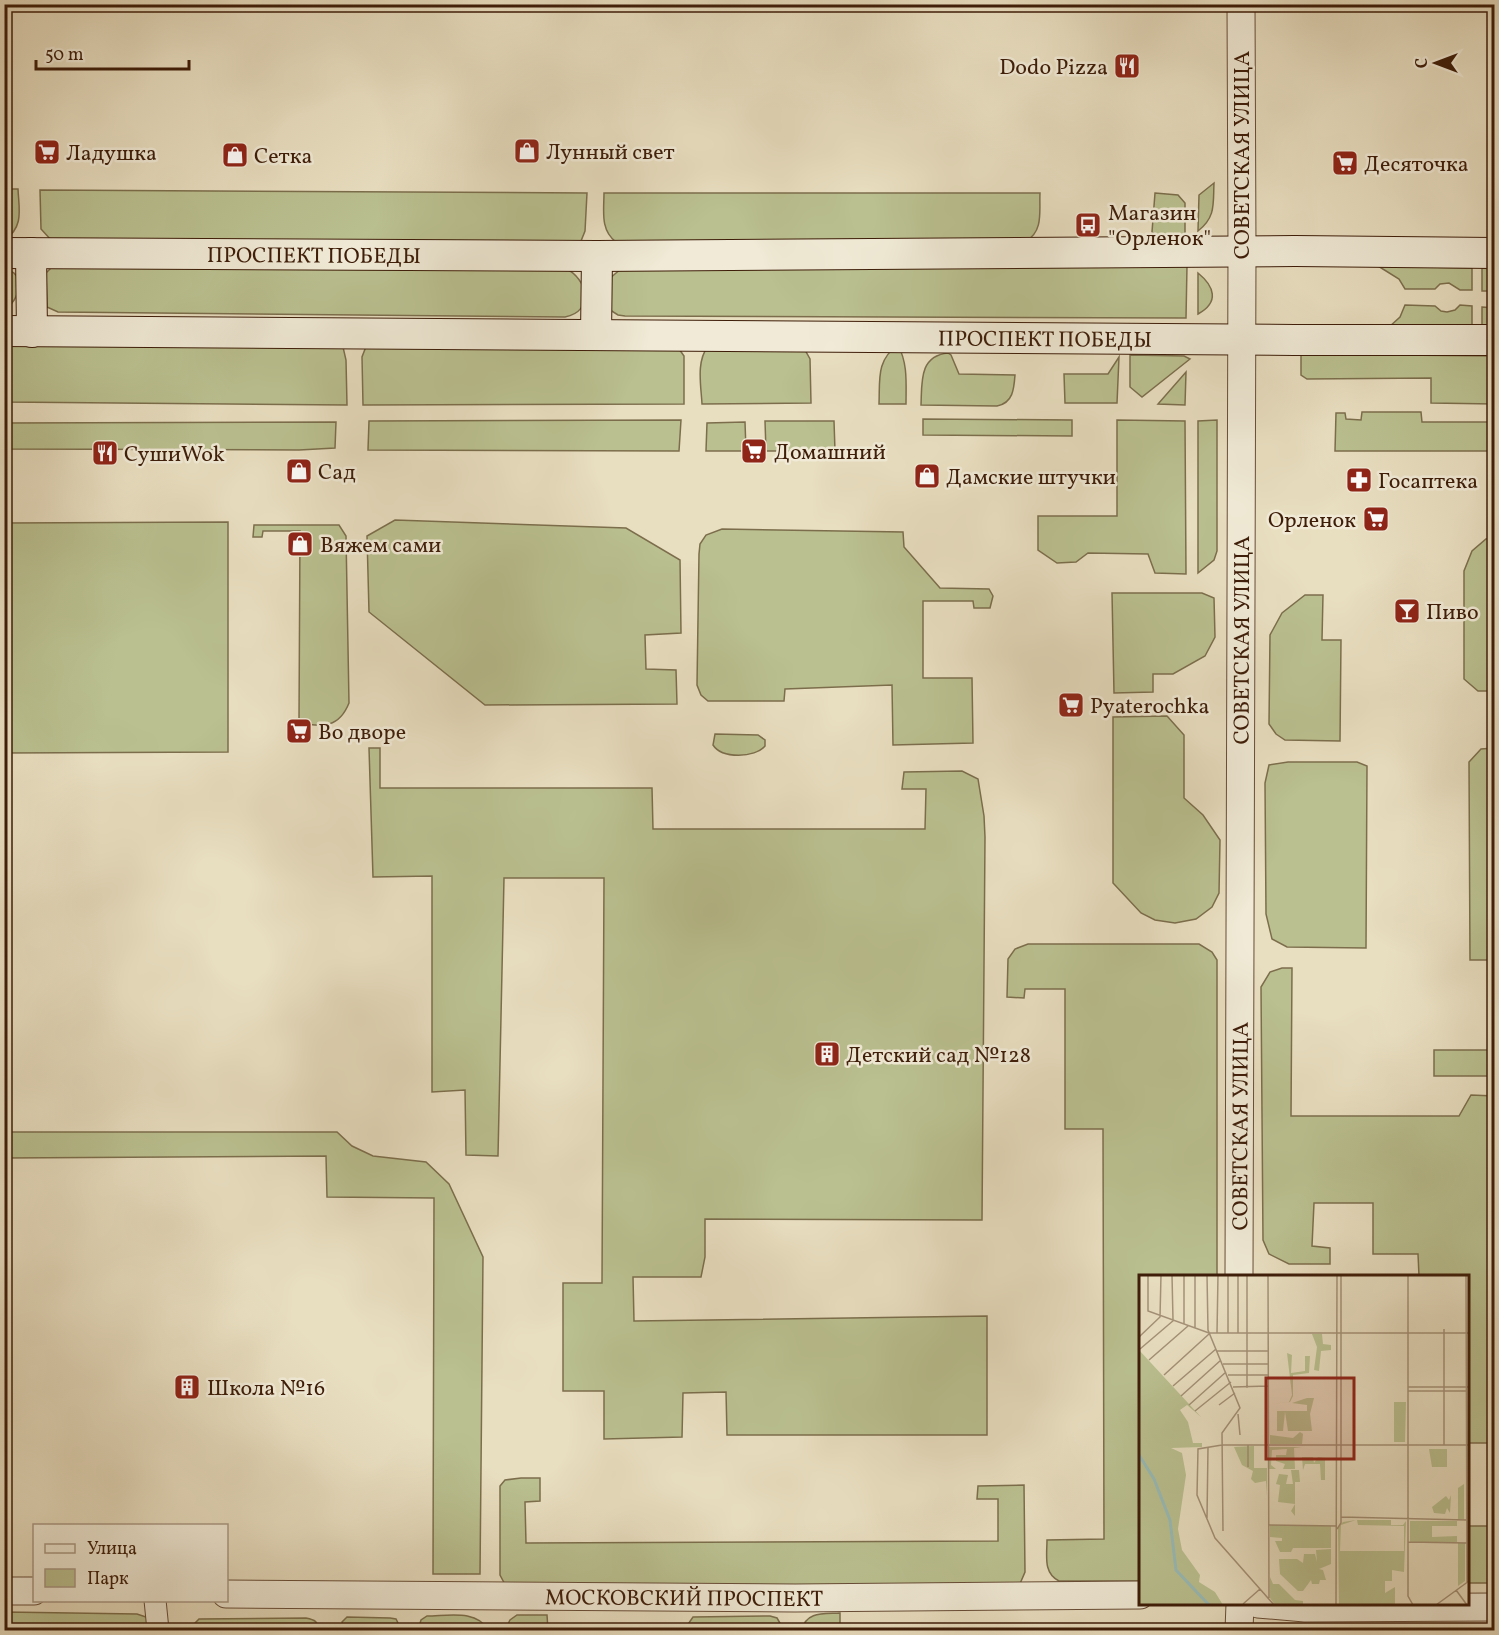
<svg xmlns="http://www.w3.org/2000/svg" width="1499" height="1635" viewBox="0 0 1499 1635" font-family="Vollkorn,serif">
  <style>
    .green { fill: #bac090; stroke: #7c6e4c; stroke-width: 1.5 }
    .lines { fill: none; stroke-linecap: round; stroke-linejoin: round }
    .minor-casing { stroke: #684d37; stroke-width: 23 }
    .tertiary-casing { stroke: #684d37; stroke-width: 29 }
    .secondary-casing { stroke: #3e1d09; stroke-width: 32 }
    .minor { stroke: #f0ead6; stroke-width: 21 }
    .tertiary { stroke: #f0ead6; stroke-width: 27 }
    .secondary { stroke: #f0ead6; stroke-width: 30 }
    .labels { text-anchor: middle; stroke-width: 5; stroke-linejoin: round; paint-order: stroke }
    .poi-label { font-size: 22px; fill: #3e1d09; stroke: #f0ead6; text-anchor: start }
    .street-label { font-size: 22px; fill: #3e1d09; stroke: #f0ead6 }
    .inset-river { fill: none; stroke: #98bbb7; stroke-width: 3 }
    .inset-road { fill: none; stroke: #a49177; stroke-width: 1.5 }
    .view { fill: #8f2418; fill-opacity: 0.15; stroke: #8f2418; stroke-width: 3 }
    .inset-edge { fill: none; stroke: #3e1d09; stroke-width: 3 }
  </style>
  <rect width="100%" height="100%" fill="#e8dec0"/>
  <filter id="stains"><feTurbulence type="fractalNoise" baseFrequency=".00333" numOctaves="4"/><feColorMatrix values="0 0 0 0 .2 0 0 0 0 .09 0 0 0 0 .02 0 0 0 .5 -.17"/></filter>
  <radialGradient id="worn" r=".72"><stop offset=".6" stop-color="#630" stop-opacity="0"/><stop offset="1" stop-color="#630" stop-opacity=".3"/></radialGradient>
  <!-- green -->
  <g class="green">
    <path d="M1214,183C1213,204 1216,217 1198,231L1199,195Z"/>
    <path d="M5,189H18C19,210 24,226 5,240Z"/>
    <path d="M40,190L587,193L585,231L581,241H52L41,229Z"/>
    <path d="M604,193H1040C1039,210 1044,231 1026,241L616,242C600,230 604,211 604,193Z"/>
    <path d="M1155,193L1178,195L1185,203V239H1160L1152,232Z"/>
    <path d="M1187,266L1186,318L625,316L618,315L607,308L609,279L622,268Z"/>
    <path d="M1378,266L1472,268V290H1460L1449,283L1440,284L1435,289H1405L1399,279Z"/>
    <path d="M4,267L14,273L19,279C18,293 17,301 5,309Z"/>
    <path d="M51,268H565C588,279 595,311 565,317L58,312L47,307L46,273Z"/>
    <path d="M1482,268L1494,269L1493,291H1482Z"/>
    <path d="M1198,273C1214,286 1220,302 1198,314Z"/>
    <path d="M1405,305L1435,306L1441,311L1447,312L1455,310L1460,305L1472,306V330L1389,327L1400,317Z"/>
    <path d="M1482,307L1494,308V330H1482Z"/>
    <path d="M5,335L343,347L346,360L347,405L5,402Z"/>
    <path d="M367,344L677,346L684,356V404L363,405L362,357Z"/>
    <path d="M898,345C908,364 906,383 906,404H879C880,380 876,360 898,345Z"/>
    <path d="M708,346L805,350L810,359L811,403L702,404C701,385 696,362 708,346Z"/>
    <path d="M948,353L951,355L959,374L1015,375C1014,389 1013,403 997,406L921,405C922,382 919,356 948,353Z"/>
    <path d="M1301,354L1494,356V404L1431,403V378L1307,379L1301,375Z"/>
    <path d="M1130,355L1184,356L1190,359L1142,397L1130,387Z"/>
    <path d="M1119,357L1117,403H1065L1064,374H1108Z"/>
    <path d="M1186,372L1185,405L1158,404Z"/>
    <path d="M1362,412H1421L1422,422H1494V451H1335L1336,413H1345L1346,419L1361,420Z"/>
    <path d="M923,419L1072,420V436L923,435Z"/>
    <path d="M681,420L679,451L368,450L369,421Z"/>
    <path d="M1117,420L1185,421L1186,574L1155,573L1148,554L1088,553L1076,562L1057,563L1038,550V516H1117Z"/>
    <path d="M1217,420V551L1214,560L1198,573V421Z"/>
    <path d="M765,421H834L835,451H766Z"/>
    <path d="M336,422L335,448L299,450L5,449V423Z"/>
    <path d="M745,422L746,451H706L707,423Z"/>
    <path d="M395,520L626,528L680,560L681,633L645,635L646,669L676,670L677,704L485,705L369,612L367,536Z"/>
    <path d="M228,522V752L5,753V523Z"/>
    <path d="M254,525H339L346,536L349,703C339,728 323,727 299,723L300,531H263L262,537H253Z"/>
    <path d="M722,529L903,532L904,547L940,588L989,589L993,596L990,608H974L973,601H923V678H972L973,743L893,745L892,685L785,689L784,701H708L701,695L697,685L699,554L700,544L706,535Z"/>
    <path d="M1494,537V691H1478L1464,679V571L1472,551L1486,539Z"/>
    <path d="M1112,593H1202L1214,598L1215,637L1205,656L1173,674H1153V692L1114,693Z"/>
    <path d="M1305,595H1323L1322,640H1341L1340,741L1285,740L1276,734L1269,724L1270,635L1282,613Z"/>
    <path d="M1167,716L1184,735V798L1203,815L1220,840L1219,893L1212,907L1196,919L1175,923L1155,920L1141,913L1113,883V717Z"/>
    <path d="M715,734L758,735L765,740V746C755,758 722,759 713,745Z"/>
    <path d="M369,748H380V788H652L653,829H925L926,789H902L904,772L962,771L978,779L984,816L985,837L982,1220L705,1219V1257L701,1277H633L634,1321L987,1316V1435H727L726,1392L683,1393L682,1437L604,1439V1391H563V1283H602L604,878H504L498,1156L466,1155L465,1090L432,1092V876L373,877Z"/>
    <path d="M1494,748V960H1470L1469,762L1481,749Z"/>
    <path d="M1288,762H1357L1367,766L1366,948L1287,947L1272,939L1266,914L1265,783L1269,765Z"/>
    <path d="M1028,944H1199L1212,952L1217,960V1276H1140V1581H1059C1043,1573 1047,1556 1047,1540L1104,1539L1103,1129H1065V989H1025L1024,998L1007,997L1008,959L1015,949Z"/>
    <path d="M1282,968H1292L1291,1116H1459L1471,1095L1494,1096V1443H1468V1276H1419L1418,1254H1373V1203H1314L1312,1246L1330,1248V1264H1289L1269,1254L1263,1240L1261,987L1270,972Z"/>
    <rect x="1434" y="1050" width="60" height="26"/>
    <path d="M4,1132H337L352,1146L373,1156L426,1162L449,1184L483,1257L480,1574H433L434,1198L327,1197L326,1156L5,1158Z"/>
    <path d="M521,1478H540V1501L525,1502L526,1543L998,1541V1499H977L978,1486L1024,1485L1025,1572L1019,1586L508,1590L500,1575V1486L505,1480Z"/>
    <rect x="1468" y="1526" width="26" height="57"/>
    <path d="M5,1612L137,1614L149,1618V1630H5Z"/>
    <path d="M840,1613V1630H802C806,1611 824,1614 840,1613Z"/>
    <path d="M517,1615H547L548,1630H505L510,1620Z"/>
    <path d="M427,1616C447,1616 477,1609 488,1630H418L421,1620Z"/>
    <path d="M770,1616L777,1618L784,1630H684L693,1617Z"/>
    <path d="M347,1617L390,1618L396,1619L398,1623L399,1630H344L342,1622Z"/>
    <path d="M306,1618C315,1620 318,1621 318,1630H193V1625L199,1619Z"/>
  </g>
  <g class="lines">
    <defs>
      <path id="minor" d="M155,1600L158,1630"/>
      <g id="tertiary">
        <path id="s1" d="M1239,1276L1242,251L1241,4"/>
        <path d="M4,1591H34"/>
        <path id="s2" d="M226,1594L795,1598L1140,1595"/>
        <path d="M1258,1604L1305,1608L1494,1607"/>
        <path d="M1239,1630L1240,1604"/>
      </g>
      <g id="secondary">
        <path id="s3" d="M4,253L597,256L1295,251L1494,253"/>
        <path d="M31,253L32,332"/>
        <path id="s4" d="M4,331L1295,340H1494"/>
        <path d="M596,335L597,256"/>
      </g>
    </defs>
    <!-- minor casing -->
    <use href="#minor" class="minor-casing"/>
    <!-- tertiary casing -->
    <use href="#tertiary" class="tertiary-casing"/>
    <!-- secondary casing -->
    <use href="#secondary" class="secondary-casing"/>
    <!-- minor -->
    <use href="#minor" class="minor"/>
    <!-- tertiary -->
    <use href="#tertiary" class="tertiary"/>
    <!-- secondary -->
    <use href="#secondary" class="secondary"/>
  </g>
  <!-- icons -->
  <defs>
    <symbol id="restaurant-square" viewBox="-11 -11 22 22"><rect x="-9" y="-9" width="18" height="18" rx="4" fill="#8f2418" stroke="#f0ead6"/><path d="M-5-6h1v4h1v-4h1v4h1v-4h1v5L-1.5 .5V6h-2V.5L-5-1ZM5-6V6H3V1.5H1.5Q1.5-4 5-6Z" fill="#fff"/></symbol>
    <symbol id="shop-square" viewBox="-11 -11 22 22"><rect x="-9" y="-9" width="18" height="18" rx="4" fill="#8f2418" stroke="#f0ead6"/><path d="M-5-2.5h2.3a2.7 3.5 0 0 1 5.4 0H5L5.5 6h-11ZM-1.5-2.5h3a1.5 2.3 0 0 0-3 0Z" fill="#fff"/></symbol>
    <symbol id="supermarket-square" viewBox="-11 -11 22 22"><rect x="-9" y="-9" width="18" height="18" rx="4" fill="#8f2418" stroke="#f0ead6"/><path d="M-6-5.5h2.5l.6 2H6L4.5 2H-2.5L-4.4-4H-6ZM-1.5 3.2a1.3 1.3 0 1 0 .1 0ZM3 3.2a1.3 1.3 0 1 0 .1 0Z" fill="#fff"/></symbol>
    <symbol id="bus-square" viewBox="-11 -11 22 22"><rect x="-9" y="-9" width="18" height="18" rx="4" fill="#8f2418" stroke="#f0ead6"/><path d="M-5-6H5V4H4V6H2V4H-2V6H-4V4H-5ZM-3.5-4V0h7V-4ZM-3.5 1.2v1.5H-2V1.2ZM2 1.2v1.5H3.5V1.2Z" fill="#fff"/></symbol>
    <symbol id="pharmacy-square" viewBox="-11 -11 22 22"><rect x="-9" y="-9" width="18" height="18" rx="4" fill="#8f2418" stroke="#f0ead6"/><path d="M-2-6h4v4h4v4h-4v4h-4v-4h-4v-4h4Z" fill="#fff"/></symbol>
    <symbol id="bar-square" viewBox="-11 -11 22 22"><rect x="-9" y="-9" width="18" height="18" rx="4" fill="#8f2418" stroke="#f0ead6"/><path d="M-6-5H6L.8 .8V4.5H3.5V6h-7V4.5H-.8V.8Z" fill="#fff"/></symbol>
    <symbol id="building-square" viewBox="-11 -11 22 22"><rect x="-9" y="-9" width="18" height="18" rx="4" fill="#8f2418" stroke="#f0ead6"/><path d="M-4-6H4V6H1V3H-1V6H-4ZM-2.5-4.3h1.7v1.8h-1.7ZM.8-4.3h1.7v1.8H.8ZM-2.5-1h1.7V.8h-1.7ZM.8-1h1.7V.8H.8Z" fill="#fff"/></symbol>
  </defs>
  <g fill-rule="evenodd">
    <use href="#restaurant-square" x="1112" y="51" width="30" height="30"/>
    <use href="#shop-square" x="512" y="136" width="30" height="30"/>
    <use href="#supermarket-square" x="32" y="137" width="30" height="30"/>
    <use href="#shop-square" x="220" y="140" width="30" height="30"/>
    <use href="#supermarket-square" x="1330" y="148" width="30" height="30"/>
    <use href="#bus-square" x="1073" y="210" width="30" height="30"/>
    <use href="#supermarket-square" x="739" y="436" width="30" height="30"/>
    <use href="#restaurant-square" x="90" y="438" width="30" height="30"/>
    <use href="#shop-square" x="284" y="456" width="30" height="30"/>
    <use href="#shop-square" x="912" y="461" width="30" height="30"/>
    <use href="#pharmacy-square" x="1344" y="465" width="30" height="30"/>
    <use href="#supermarket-square" x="1361" y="504" width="30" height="30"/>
    <use href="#shop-square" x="285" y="529" width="30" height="30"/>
    <use href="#bar-square" x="1392" y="596" width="30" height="30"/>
    <use href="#supermarket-square" x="1056" y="690" width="30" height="30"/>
    <use href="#supermarket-square" x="284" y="716" width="30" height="30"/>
    <use href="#building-square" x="812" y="1039" width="30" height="30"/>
    <use href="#building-square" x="172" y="1372" width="30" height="30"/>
  </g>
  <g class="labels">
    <!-- poi labels -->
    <g class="poi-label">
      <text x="1108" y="74" text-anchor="end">Dodo Pizza</text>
      <text x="546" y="159">Лунный свет</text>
      <text x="66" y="160">Ладушка</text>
      <text x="254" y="163">Сетка</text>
      <text x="1364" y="171">Десяточка</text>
      <text x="1108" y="220">Магазин<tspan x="1108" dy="25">"Орленок"</tspan></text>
      <text x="774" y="459">Домашний</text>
      <text x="124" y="461">СушиWok</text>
      <text x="318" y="479">Сад</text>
      <text x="946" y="484">Дамские штучки</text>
      <text x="1378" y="488">Госаптека</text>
      <text x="1356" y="527" text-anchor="end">Орленок</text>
      <text x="320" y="552">Вяжем сами</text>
      <text x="1426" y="619">Пиво</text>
      <text x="1090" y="713">Pyaterochka</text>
      <text x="318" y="739">Во дворе</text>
      <text x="846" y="1062">Детский сад №128</text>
      <text x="207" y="1395">Школа №16</text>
    </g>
    <!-- street labels -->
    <g class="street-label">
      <text transform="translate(1241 155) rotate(-90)" y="8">СОВЕТСКАЯ УЛИЦА</text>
      <text dy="8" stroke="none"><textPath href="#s3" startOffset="310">ПРОСПЕКТ ПОБЕДЫ</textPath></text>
      <text dy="8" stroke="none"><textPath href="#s4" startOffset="1041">ПРОСПЕКТ ПОБЕДЫ</textPath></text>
      <text dy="8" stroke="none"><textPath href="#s1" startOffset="636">СОВЕТСКАЯ УЛИЦА</textPath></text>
      <text dy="8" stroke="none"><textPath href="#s1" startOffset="150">СОВЕТСКАЯ УЛИЦА</textPath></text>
      <text dy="8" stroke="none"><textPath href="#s2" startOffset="458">МОСКОВСКИЙ ПРОСПЕКТ</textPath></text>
    </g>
  </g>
  <!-- overview -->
  <g transform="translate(1139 1275)">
    <rect width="330" height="330" fill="#e8dec0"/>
    <path d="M173,59H183L184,69L192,70V75L182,76L180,96L175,95L178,72ZM0,75L62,142L48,130L41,135L49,147L54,168H63V172L32,173L43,178L47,200L39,254L43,275L61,300L60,307L76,317L84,330H0ZM148,78L153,80L152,98L166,96V81H171L170,98L154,100V121L151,127L130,129L150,127L153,120ZM168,123H175L171,139L173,156H149L146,137L144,156H138V136H168V130L153,128ZM255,127H267L266,167H255ZM161,157L164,159L163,169H131V160L154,163ZM115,171V193H128V221L127,206L116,208L112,204L114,196L103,190L95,172ZM130,172H163L155,173L156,194H144L146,189L137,186V180H147L148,174L133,175L132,190L137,194H130ZM290,174H308V192H293ZM163,182H174L175,188L179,182L186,183V205H182L181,189H166L164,195ZM152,195H160L161,207H182H156V241L152,236L156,229L139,227L141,210L137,209L140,199L149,200L147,209H154ZM325,209V244H319V213ZM312,220L311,238L308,233L306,239L295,238L293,232L307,221L310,225ZM217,245L202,250L201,276H265V251L219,250L218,245H252V250H264L267,246L265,297L253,295V306H246V318L256,312V330H200L199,253L202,249L204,247ZM271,246H318V251H293V262L318,261V267H271ZM131,250L192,251V273H154L152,277H141L136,266H143V263L131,262ZM319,268H326V306L319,311ZM192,274V289L180,294L184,295L187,305H181L180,309H173L172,305L164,316H159L141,299L140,284H158L164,288L165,279H176L178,287L177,275ZM131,302L134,309H140L156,325L164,326V330H136L131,323Z" fill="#bac090"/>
    <path class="inset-river" d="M0,180L15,204L31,245L37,295L70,330"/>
    <path class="inset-road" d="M9,0V36L70,58H330M33,0L34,45M45,0V49M56,0V53M68,0L69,55L101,133L83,158L84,256M89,0V58M99,0V58M108,0V113M129,0L130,323M269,0V321L274,330M327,0L328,307M78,58L79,0M0,62L21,42L22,0M1,74L35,45M78,76H129M10,85L49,51M84,89H129M25,100L70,59M89,100H129M34,111L77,74M94,112L129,111M269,112H329M269,116H328M42,121L82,85M50,130L87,97M80,130L96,118M56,136L92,107M99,139L101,160M109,170V192M305,170V54M202,242L328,245M68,243L69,172M130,250L198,251M198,254L202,248V0M269,267L328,268M317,315L328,330M104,329L121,314M135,330L76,263L58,220L59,174L83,170H330M197,330L198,0M297,330L330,306"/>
    <path class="view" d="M127,103H215V184H127Z"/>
    <rect width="330" height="330" class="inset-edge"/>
  </g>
  <!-- margin -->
  <rect width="1499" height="1635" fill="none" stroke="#e8dec0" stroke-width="24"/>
  <rect x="6" y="6" width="1487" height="1623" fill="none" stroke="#3e1d09" stroke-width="3"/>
  <rect x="12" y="12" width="1475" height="1611" fill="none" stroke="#3e1d09" stroke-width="1.5"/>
  <!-- legend -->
  <rect x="33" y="1524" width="195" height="78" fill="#f0ead6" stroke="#a99884" stroke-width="1.5"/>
  <rect x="45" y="1544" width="30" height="9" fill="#f0ead6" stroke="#a99884" stroke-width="1.5"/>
  <text x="87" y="1554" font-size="18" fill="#3e1d09">Улица</text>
  <rect x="45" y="1569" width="30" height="18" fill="#bac090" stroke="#a99884" stroke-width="1.5"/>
  <text x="87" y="1584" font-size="18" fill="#3e1d09">Парк</text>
  <!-- north arrow -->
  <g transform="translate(1436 63) rotate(270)" stroke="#f0ead6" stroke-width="4.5" paint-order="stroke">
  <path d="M0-4.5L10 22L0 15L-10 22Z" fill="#3e1d09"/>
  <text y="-9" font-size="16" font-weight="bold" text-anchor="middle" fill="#3e1d09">С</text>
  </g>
  <!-- scale -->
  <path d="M36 60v9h153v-9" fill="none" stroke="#3e1d09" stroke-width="3"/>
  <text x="45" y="60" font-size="18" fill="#3e1d09" stroke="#f0ead6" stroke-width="4.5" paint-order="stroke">50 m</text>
  <rect width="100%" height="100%" filter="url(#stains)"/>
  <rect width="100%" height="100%" fill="url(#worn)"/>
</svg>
